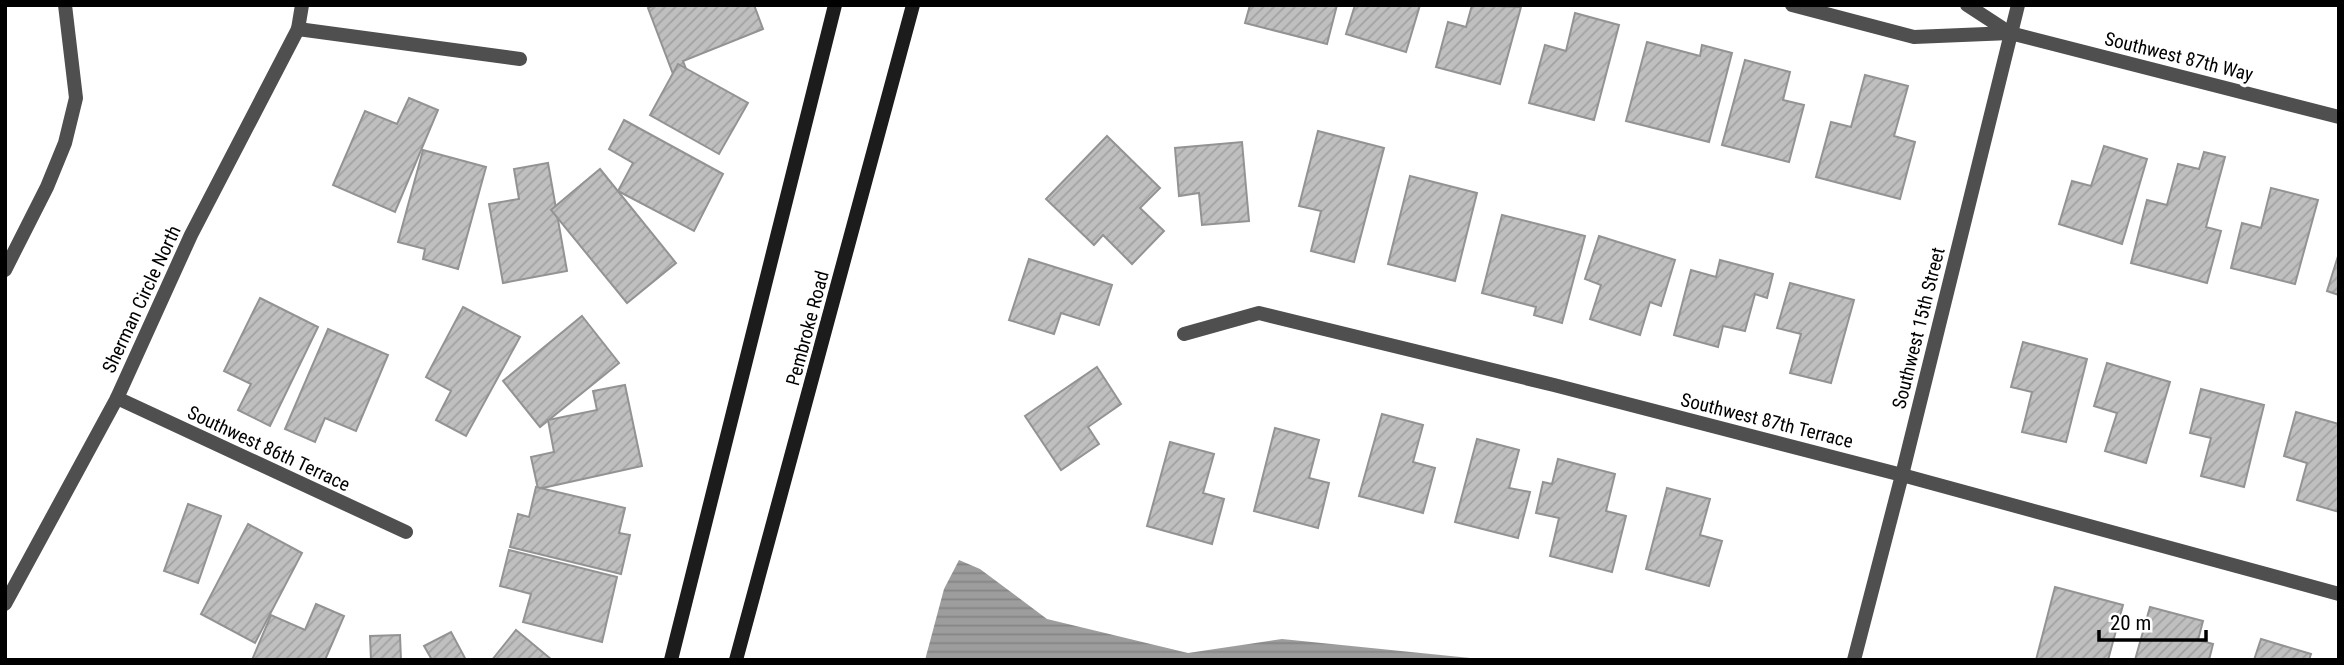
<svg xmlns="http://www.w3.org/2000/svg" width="2344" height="665" viewBox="0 0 2344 665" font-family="'Roboto Condensed',sans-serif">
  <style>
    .water { fill: url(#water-rules) }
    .building { fill: url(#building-hatch); stroke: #939393; stroke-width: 2 }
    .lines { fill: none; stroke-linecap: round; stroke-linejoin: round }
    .lane { stroke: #4f4f4f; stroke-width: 14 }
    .street { stroke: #4f4f4f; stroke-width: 14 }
    .secondary { stroke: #1c1c1c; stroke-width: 14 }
    .labels { text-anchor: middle; stroke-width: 7; stroke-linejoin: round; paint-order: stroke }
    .street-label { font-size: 19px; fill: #000; stroke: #fff }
  </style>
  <defs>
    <pattern id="water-rules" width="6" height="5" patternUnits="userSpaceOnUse" patternTransform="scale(1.75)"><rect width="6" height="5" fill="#9d9d9d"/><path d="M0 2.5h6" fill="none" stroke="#858585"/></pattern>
    <pattern id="building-hatch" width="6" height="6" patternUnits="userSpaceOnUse" patternTransform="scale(1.75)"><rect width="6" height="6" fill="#bfbfbf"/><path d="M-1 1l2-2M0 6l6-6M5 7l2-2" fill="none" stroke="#a2a2a2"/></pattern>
  </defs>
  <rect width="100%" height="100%" fill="#fff"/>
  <!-- water -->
  <path class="water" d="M959,560L980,569L1047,619L1188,653L1282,639L1490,660H925L944,589Z"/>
  <!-- building -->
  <g class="building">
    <path d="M655,5H754L763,29L683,61L686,69L673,74L648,8Z"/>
    <path d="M1250,5H1337L1327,44L1245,23Z"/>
    <path d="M1355,5H1420L1406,52L1346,34Z"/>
    <path d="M1472,5L1521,7L1500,84L1436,67L1448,22L1466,27Z"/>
    <path d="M1575,13L1619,25L1594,120L1529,103L1545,45L1566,51Z"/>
    <path d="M1647,42L1700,56L1702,45L1732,53L1709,142L1626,121Z"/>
    <path d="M1745,60L1790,72L1783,100L1804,105L1789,162L1722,145Z"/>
    <path d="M678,64L748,103L719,154L650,115Z"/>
    <path d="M1865,75L1908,86L1894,136L1915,142L1900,199L1816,177L1831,122L1851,127Z"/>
    <path d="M409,98L438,110L395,212L333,185L365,111L397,124Z"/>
    <path d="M624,120L723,174L694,231L618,191L633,163L609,149Z"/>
    <path d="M1318,131L1384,148L1354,262L1311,251L1321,211L1299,206Z"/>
    <path d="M1107,136L1160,188L1140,208L1164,231L1132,264L1103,235L1094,245L1046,199Z"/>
    <path d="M1242,142L1249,221L1202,225L1199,193L1179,196L1175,148Z"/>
    <path d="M2104,146L2147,159L2122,244L2059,224L2072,181L2091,186Z"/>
    <path d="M423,150L486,167L458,269L423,259L425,249L398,242Z"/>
    <path d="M2204,152L2225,157L2206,227L2221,231L2207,283L2131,263L2147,200L2167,205L2178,164L2199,169Z"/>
    <path d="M548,163L567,271L503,283L489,204L519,199L514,169Z"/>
    <path d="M600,169L676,263L627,303L551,210Z"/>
    <path d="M1410,176L1477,193L1455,281L1388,264Z"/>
    <path d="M2271,188L2318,200L2295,284L2231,268L2242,223L2261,228Z"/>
    <path d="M1502,215L1585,236L1562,323L1534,315L1536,307L1482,293Z"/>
    <path d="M1599,236L1675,260L1661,306L1650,302L1640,335L1590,319L1601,285L1585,279Z"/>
    <path d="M2339,253V295L2327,291Z"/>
    <path d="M1029,259L1112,285L1099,325L1061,313L1054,334L1009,320Z"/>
    <path d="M1720,260L1773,274L1767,298L1755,294L1745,331L1723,326L1718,347L1674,335L1691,270L1716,277Z"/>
    <path d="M1790,283L1854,300L1831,383L1790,373L1801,334L1777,328Z"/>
    <path d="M260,298L318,327L270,426L238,410L251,384L224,371Z"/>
    <path d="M463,307L520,337L466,436L436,420L451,391L426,377Z"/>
    <path d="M582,316L619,363L540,427L503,381Z"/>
    <path d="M328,329L388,355L356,431L325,418L315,442L285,429Z"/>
    <path d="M2023,342L2087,359L2066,442L2022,432L2032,392L2011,387Z"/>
    <path d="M2107,363L2170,382L2146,463L2105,451L2117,413L2094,406Z"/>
    <path d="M1097,367L1121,404L1088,427L1099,444L1061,470L1025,416Z"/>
    <path d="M625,385L642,466L538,489L531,457L554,452L548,420L597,410L593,391Z"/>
    <path d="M2201,389L2264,405L2244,487L2201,476L2211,438L2190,433Z"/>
    <path d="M2296,412L2339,424V512L2297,500L2307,463L2284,456Z"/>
    <path d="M1382,414L1423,425L1413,462L1435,468L1423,513L1359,496Z"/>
    <path d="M1275,428L1319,440L1309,478L1329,483L1318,528L1254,511Z"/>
    <path d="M1477,439L1519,450L1509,488L1530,492L1518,538L1455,522Z"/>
    <path d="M1170,442L1214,454L1203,493L1224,499L1212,544L1147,526Z"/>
    <path d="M1558,459L1615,474L1606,511L1626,516L1612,572L1550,556L1559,518L1536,513L1543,482L1552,484Z"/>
    <path d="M536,487L625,508L619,533L630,535L621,574L510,547L518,514L529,517Z"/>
    <path d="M1667,488L1710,499L1700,535L1722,541L1709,586L1646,569Z"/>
    <path d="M188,504L221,516L198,583L164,571Z"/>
    <path d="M248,524L302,553L255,643L201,614Z"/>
    <path d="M509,550L617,577L602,642L523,622L531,594L500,586Z"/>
    <path d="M2055,587L2123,605L2108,660H2036Z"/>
    <path d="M316,604L344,616L325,660H252L271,615L305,630Z"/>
    <path d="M2150,607L2203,621L2198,640L2213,644L2209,660H2135Z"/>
    <path d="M516,630L552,660H492Z"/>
    <path d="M451,632L466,660H432L424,646Z"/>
    <path d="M400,635L401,660H371L370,636Z"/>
    <path d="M2261,639L2311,654L2309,660H2254Z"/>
  </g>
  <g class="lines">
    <!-- lane -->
    <path class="lane" d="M5,270L47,187L65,143L76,98L65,5"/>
    <!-- street -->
    <g class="street">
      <path d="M1792,5L1914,37L2010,33L2339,117"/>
      <path d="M1967,5L2010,33"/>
      <path d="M298,29L520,59"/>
      <path d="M1184,334L1259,313L1554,385L1902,475L2339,594"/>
      <path d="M117,398L406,532"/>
      <path d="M5,604L117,398L191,235L298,29L302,5"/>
      <path d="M1854,660L1902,475L2018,5"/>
    </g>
    <!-- secondary -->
    <g class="secondary">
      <path d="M671,660L835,5"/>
      <path d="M736,660L913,5"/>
    </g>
  </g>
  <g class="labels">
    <!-- street labels -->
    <g class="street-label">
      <text transform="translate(2179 56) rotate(14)" y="7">Southwest 87th Way</text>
      <text transform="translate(141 299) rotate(-65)" y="7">Sherman Circle North</text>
      <text transform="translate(807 328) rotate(-75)" y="7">Pembroke Road</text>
      <text transform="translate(1918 328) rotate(-76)" y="7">Southwest 15th Street</text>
      <text transform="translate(1767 420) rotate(14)" y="7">Southwest 87th Terrace</text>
      <text transform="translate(269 448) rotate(25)" y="7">Southwest 86th Terrace</text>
    </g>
  </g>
  <!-- border -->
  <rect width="2344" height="665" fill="none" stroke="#000000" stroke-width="14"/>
  <!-- scale -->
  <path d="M2099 630v10h107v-10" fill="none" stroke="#000000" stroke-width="3.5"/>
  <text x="2110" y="630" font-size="21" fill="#000000" stroke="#ffffff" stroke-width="5" paint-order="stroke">20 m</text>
</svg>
